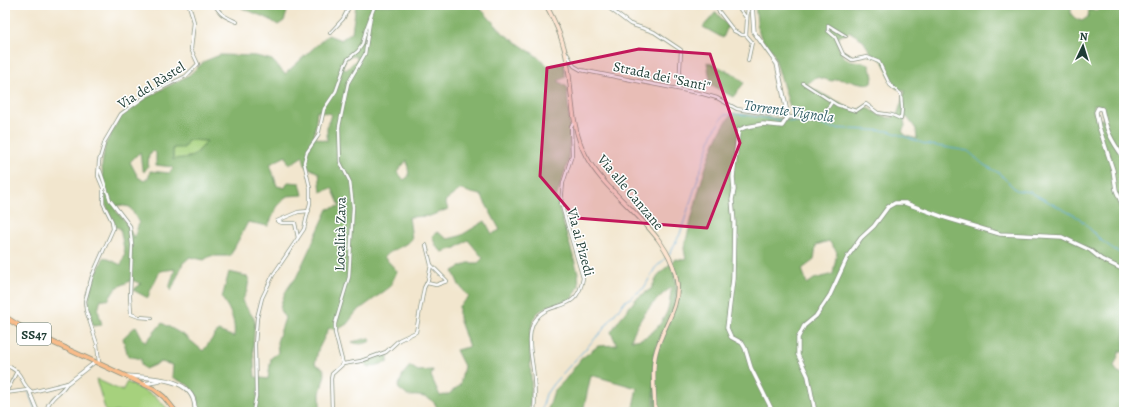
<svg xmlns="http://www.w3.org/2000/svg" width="1129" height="417" viewBox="0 0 1129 417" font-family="Alegreya,serif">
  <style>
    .green { fill: #a6d17d; stroke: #628758 }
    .forest { fill: #84b36c; stroke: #527850; fill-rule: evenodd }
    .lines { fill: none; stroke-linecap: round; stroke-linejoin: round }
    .stream { stroke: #61aeda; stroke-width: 1 }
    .minor-casing { stroke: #889281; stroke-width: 4 }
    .tertiary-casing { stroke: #889281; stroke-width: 5 }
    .secondary-casing { stroke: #889281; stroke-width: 5 }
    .primary-casing { stroke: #889281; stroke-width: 5.5 }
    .trunk-casing { stroke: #889281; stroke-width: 6 }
    .minor { stroke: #fff; stroke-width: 2.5 }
    .tertiary { stroke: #fff; stroke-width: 3.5 }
    .secondary { stroke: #fde4d0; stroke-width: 3.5 }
    .primary { stroke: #f9bc8a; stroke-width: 4 }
    .trunk { stroke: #f9bc8a; stroke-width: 4.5 }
    .marked { fill: #c2185b; fill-opacity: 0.2; stroke: #c2185b; stroke-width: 3; stroke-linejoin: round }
    .labels { text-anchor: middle; stroke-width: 3; stroke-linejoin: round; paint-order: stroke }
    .shield { fill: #fff; stroke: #627771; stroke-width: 1 }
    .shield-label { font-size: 13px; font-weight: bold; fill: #1f3d34 }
    .street-label { font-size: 14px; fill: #1f3d34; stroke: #fff }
    .water-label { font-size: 15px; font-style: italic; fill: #335f66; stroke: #fff }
  </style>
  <rect width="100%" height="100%" fill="#fff"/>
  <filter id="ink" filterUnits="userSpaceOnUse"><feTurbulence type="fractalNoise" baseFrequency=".025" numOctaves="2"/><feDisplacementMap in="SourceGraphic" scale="8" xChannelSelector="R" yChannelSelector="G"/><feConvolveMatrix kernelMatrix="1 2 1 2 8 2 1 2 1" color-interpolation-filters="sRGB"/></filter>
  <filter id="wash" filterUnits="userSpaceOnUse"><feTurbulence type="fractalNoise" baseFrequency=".012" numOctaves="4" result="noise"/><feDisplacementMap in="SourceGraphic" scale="16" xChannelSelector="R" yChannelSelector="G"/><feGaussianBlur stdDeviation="0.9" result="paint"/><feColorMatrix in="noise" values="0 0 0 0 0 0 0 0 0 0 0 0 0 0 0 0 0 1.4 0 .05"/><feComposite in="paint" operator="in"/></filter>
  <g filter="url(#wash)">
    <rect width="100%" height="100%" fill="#f2e6ce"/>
    <!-- green -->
    <g class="green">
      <path d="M187,140L208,141L193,156L173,160V148Z"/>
      <path d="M96,379L122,391L127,382L156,397L171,412H106Z"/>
    </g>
    <!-- forest -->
    <g class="forest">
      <path d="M240,5H283L287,12L284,21L278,25L269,19L242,8Z"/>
      <path d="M356,5H477L504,34L538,57L548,66L564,63L565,77L558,81L567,87L570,132L568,162L556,198L578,273L579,286L572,299C562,302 548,305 540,311C520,325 538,387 528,412H438C436,397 421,395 408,396L398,388L403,374L410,366L418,371L433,370L431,376L440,396L449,394L460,385L464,366L456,350L469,347L459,318V306L469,297L459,285L453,271L468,263H478L483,258L468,240L456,248L442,252L436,246L432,236L437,232L448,239L460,236L485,221L492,234L500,230L481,195L471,193L461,189L445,201L448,209L430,216L409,217L412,239C404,247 392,249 384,257L397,271L390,287L356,312L347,324L337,330L329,328L318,350L315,364L323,368L325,374L320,393V409L317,412H290L289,410H272V412H197L198,397L188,385L172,377L173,365L161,362L145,369L141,365V359L128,356L123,338L136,326L145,343L162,323L185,336L203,351L218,331L234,337C236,322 231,311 222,298L229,272L246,276L249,279L247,291L242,301L255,320L253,347L255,377L268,379L271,358L278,353L277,342L285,318L280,310C282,297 287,287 296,278L328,209L340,206L332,188L321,192L319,173L305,166L303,156L289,165L286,156L270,164L277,186L285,188L288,182L300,183L303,195L287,196L277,207L268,226L248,222L230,256H210L204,260L190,257L183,263L171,291L169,289L175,269L160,271C156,281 150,288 148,298L133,290L141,284L132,280L116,288L108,300L101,299L98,310L102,325L93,326C84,293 91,287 104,257L121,265L125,254L120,228L115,227L104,201L102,165L105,145L121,115L146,98L189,75L205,61L220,55L256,56L272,60L285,74L328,35L341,40L352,32ZM356,56L357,59L346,70L342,67L347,57ZM317,111L331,114L327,128V141L314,137ZM188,140L207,141C202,147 196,156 188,158C182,159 178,157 173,160V148H184ZM154,151L156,153V165L172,167L173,169L169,173L150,171L149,177L144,181L138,177L130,162L140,152L142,168L144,172L148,166L149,154ZM407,160L409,176L404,180L397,172ZM118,205L130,207L139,223L134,238L125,221L116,211Z"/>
      <path d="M755,5H1071V14L1076,19L1082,21L1088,17L1089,10L1097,11L1103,5H1124V351H1120L1114,366L1118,373L1124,375V412H656L654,365L656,353L671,317L678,285L672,262L675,259L686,260L684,248C695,210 707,141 733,113L794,120L773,52L762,40L758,30ZM850,32L862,39L871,53L882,60L896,88L905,91L898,113L892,118L881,116L867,107L854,111L806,85L816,77L832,81L837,79L868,84L872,82L873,76L869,65C863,61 860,62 854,61C841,60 837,47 838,37ZM1094,104L1103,108L1104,118L1101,120L1094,114ZM907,117L916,129L917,139L905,135L902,131L905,126L904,119ZM829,241L837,252L833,274L814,279L807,284L802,269L814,260L816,245Z"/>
      <path d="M716,12L728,26L723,38L703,27Z"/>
      <path d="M707,62L734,74L744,83L733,97L711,85Z"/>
      <path d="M671,263L676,285L675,296L673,307L654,353V412H632L637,388L591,375L583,412H547L554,391L565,380L581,359L598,346L617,345L611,332L619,320L636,299L651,289L659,274ZM672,287C670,295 670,305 667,312C661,326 646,342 631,340C637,320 654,299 672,287Z"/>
      <path d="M369,338L371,341C364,344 359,345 352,342Z"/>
      <path d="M388,354V362L368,368L364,362Z"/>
    </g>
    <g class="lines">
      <!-- stream -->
      <g class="stream">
        <path d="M788,121L819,124L830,128L889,131L925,144L968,151L984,165L999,173L1016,190L1030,192L1079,218L1102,241L1124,256"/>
        <path d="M669,255L680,234L713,132L724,115L738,114L784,121"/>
        <path d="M28,390L36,412"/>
        <path d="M541,412L546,394L553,384L602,331L623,303L644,288L655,268L667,257"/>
      </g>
    </g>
  </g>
  <g filter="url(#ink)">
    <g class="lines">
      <defs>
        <g id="minor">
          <path d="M215,5C221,16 226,17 237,22"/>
          <path d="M605,5L630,24L654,32L681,50L679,89"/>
          <path d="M714,5L734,31L742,35H746L752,42L748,61"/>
          <path d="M737,5L747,19"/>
          <path d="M371,15L365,54L348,83L339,127L340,162L350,182L353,207L349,277L335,324V333L343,364L361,361L386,352L399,340L416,332L424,288L428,280L431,265"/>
          <path d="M330,33L343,19L350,5"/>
          <path d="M746,35L748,5"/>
          <path d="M1124,40V43"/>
          <path d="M566,52L574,66L581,70L703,94L717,98L737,109L788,117L817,119L821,118L832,102"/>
          <path d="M803,83L837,105L856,111L866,104L878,113L892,115L901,119L902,108L901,94L890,85L879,62L867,57L852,60L843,54L835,37L828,31V25L846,36"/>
          <path d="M100,170L110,200L130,226L132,245L130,296L131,314L139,317L152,318"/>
          <path d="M298,238L295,223H282L277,221L298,212L309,211"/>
          <path d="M426,245L431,265L447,281L436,285L427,283"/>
          <path d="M99,363L97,344L86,310L85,301L92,276L113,229L112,221L103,203V188L98,176L99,161L105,141L121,114L146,96L186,76L198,64L191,49L194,22L189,5"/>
          <path d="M5,365C25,372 19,383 32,392L68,383L95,362"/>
          <path d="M29,390L38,412"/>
          <path d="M5,392L10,385L17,371"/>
          <path d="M5,393L28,390"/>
          <path d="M50,412L47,408C50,396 62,393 67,383"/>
          <path d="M253,412L256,396L255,345L257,318L262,298L273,275L304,229L310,203V188L304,162L307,152L318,136L324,109L336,91L345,65L348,59L358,51L362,45L366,29L375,5"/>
          <path d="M332,412L331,379L332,374L343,364"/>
          <path d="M534,412C535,401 535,390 534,378C533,361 526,340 533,324C546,297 577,317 583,278L561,203L563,183L572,155L571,126L574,123"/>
        </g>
        <g id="tertiary">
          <path d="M752,5L754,32L777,64L788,117L782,126L763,124L746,127L739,130L738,134L733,177L734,190L732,200L734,223L733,279L727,328L731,337L742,343L745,348L751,368L773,412"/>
          <path d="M1124,158C1111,140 1106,130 1102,109L1098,108L1096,112L1099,127L1113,170L1116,190L1124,209"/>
          <path d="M128,376C153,379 197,376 195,412"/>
          <path d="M144,384L160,381"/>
          <path d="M815,412L808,376L798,355V338L804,326L816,316L830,295L848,256L861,238L874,226L888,207L895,203H905L946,218L1000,234L1062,237L1090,250L1101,259L1124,270"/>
        </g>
        <path id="secondary" d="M546,5C556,23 564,41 567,62C573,94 570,126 586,156C609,200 671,230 677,283C680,308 662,328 656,352C651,370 655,393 655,412"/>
        <path id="primary" d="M65,348L154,389L164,397L176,412"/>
        <path id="trunk" d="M5,317L24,329L65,348"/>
      </defs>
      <!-- minor casing -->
      <use href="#minor" class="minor-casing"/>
      <!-- tertiary casing -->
      <use href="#tertiary" class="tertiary-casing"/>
      <!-- secondary casing -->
      <use href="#secondary" class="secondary-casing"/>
      <!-- primary casing -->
      <use href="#primary" class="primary-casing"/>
      <!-- trunk casing -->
      <use href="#trunk" class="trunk-casing"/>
      <!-- minor -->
      <use href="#minor" class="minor"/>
      <!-- tertiary -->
      <use href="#tertiary" class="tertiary"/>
      <!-- secondary -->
      <use href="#secondary" class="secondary"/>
      <!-- primary -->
      <use href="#primary" class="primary"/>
      <!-- trunk -->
      <use href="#trunk" class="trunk"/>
    </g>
  </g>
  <!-- marked area -->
  <path class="marked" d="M639,49L710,54L740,143L707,228L576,218L540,176L547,68Z"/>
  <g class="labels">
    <!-- shield labels -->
    <rect class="shield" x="17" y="323" width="34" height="22" rx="3"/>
    <g class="shield-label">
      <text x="34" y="339">SS47</text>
    </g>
    <!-- street labels -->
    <g class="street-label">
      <text transform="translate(662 76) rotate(12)" y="5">Strada dei "Santi"</text>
      <text transform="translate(151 85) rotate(-32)" y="5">Via del Ràstel</text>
      <text transform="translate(631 192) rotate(50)" y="5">Via alle Canzane</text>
      <text transform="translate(340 234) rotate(-89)" y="5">Località Zava</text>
      <text transform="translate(581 242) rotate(75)" y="5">Via ai Pizedi</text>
    </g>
    <!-- water labels -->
    <g class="water-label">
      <text transform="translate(789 111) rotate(8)" y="5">Torrente Vignola</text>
    </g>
  </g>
  <!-- margin -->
  <rect width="1129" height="417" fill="none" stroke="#fff" stroke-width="20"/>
  <!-- north arrow -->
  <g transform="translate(1083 46) rotate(4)" stroke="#ffffff" stroke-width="3" paint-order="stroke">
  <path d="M0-3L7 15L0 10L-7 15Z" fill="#1f3d34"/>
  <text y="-6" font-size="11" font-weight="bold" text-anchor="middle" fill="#1f3d34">N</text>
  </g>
</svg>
